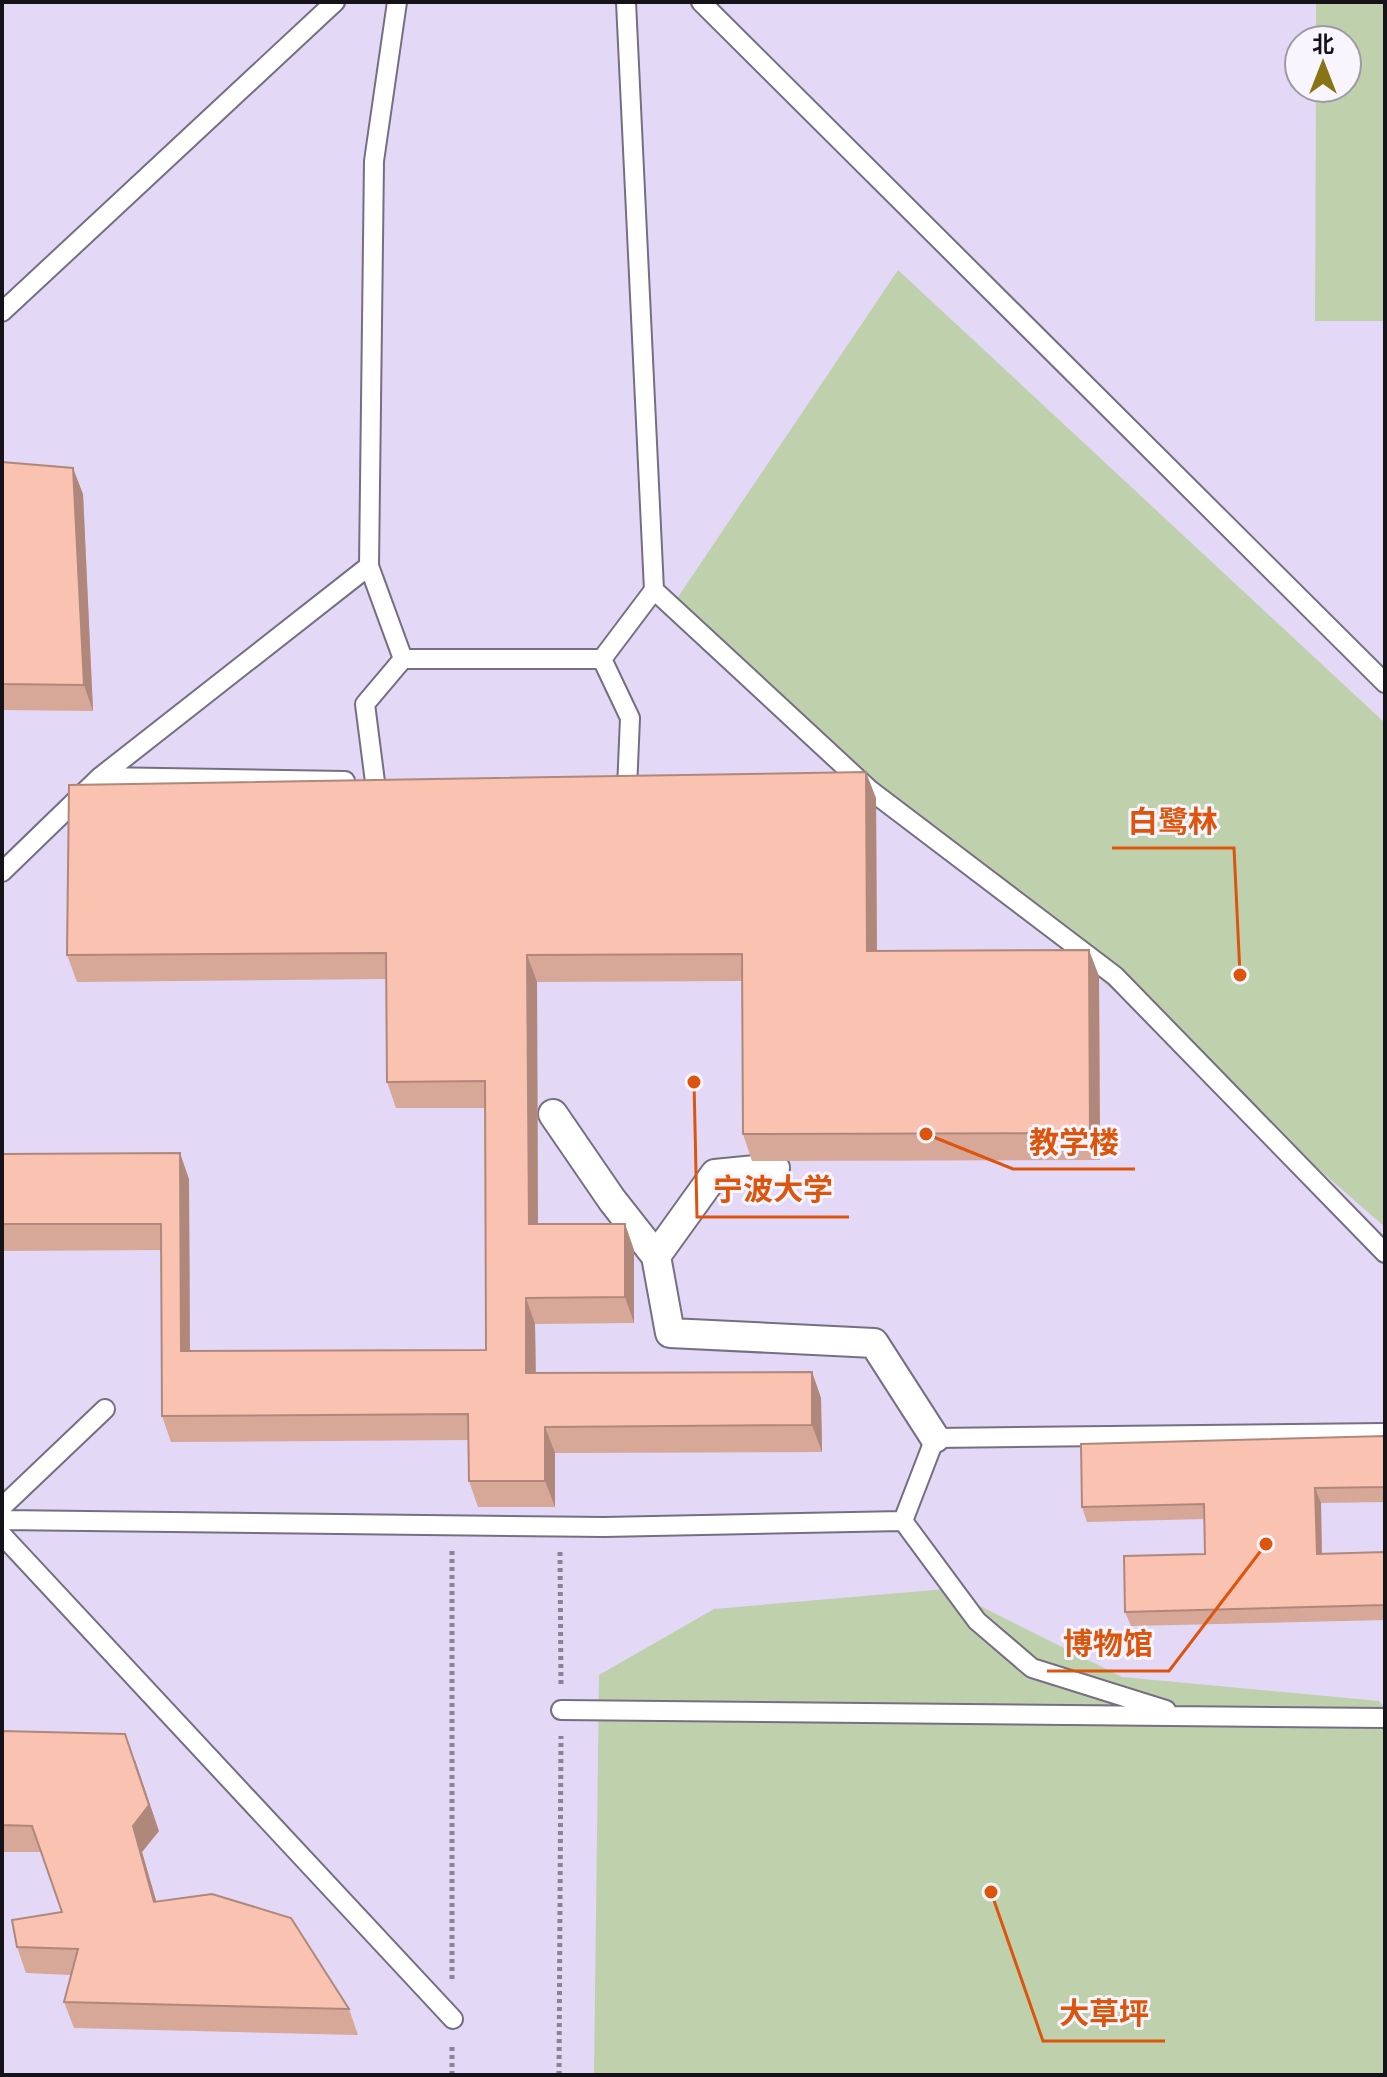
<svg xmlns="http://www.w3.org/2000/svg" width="1387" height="2077" viewBox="0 0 1387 2077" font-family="'Roboto Condensed','Noto Sans SC',sans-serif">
  <rect width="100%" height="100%" fill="#ede5fb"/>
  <path fill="#e3d8f5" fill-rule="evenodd" d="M2,2h1383v2073h-1383zM1299,40h48v48h-48z"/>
  <path fill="#bfd1ac" d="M1316,2h69v319h-70l1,-233h31v-48h-31z
    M898,270l487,453v504l-713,-621z
    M946,1589l176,88 257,24 6,7v367h-791l5,-400 115,-66z"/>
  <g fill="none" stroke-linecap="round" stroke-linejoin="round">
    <defs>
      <path id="service" d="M626,2l28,588 216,200 245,186 270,277
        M701,2l684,681
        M2,312l333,-310
        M369,566l34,93h199l52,-69
        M602,659l28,59 -3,71
        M100,777l245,4
        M375,782l-10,-78 38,-45
        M2,872l98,-95 269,-211 5,-405 23,-159
        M2,1507l103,-98
        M2,1520l602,7 299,-6
        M903,1521l32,-83 450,-5
        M903,1521l74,100 55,47 134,42
        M2,1535l451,484
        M561,1710l824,8"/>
      <path id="pedestrian" d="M553,1114l59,86 44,56 14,77 204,10 61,95
        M656,1256l59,-82 60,-6"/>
    </defs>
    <use href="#service" stroke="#766e82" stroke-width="22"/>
    <use href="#pedestrian" stroke="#766e82" stroke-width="32"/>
    <path stroke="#898493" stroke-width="5" stroke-dasharray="4 4" stroke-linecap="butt" d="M452,1551v430
      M560,1552l1,134
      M452,2075v-32
      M559,2075l2,-339"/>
    <use href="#service" stroke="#fff" stroke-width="18"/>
    <use href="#pedestrian" stroke="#fff" stroke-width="28"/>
  </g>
  <path fill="#d7a797" d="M2,462l81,32 10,217 -91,-1z
    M876,798l1,153 222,25 1,184 -348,1 -9,-27 -1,-153 -205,1 1,242h87l9,26v73l-99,1 1,49 276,-1 9,26 1,54 -267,1v54h-77l-9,-26 -1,-41 -297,2 -9,-26 -1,-166 -159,1v-97l187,25 1,172 296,-1 -1,-242h-89l-9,-26 -1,-103 -309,3 -10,-27z
    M1385,1436v66l-64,1 1,51 63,-2v68l-254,6 -6,-14 80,-58 -1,-35 -117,3 -5,-15z
    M2,1731l157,100 -17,21 14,49 193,108 9,26 -284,-7 -10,-26 7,-27 -45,-2 -9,-26 45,-35 -21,-60h-39z"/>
  <path fill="#af887b" d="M73,468l10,26 10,217 -9,-26z
    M866,772l10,26 1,179 -10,-26z
    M1089,950l10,26 1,184 -10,-27z
    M527,955l10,27 1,269 -9,-27z
    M180,1153l9,26 1,198 -9,-26z
    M625,1224l9,26v73l-9,-26z
    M526,1298l9,26 1,76 -10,-27z
    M812,1372l9,26 1,54 -10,-27z
    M545,1427l10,26v54l-10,-26z
    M1315,1488l6,15 1,66 -5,-15z
    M135,1760l24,71 -17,21 22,76 -10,-26 -21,-76z"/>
  <path fill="#fac2b0" stroke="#af887b" stroke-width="2" d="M2,462l71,6 11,217 -82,-1z
    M866,772l1,179 222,-1 1,183 -347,1 -1,-180 -215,1 2,269h96v73l-99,1v75l286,-1v53l-267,2v54h-76l-1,-67 -306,2 -1,-192h-159v-70l178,-1 1,198 305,-1 -1,-269 -98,1 -1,-129 -319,2 2,-170z
    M1385,1436v51l-70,1 2,66 68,-2v53l-260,7 -1,-56 81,-2 -1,-50 -122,3 -1,-63z
    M2,1731l123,3 24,71 -16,21 21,76 58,-8 79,24 58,91 -285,-7 14,-53 -61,-2 -5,-27 50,-8 -30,-86 -30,-1z"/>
  <path fill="none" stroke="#dd550d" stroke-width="3" d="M1240 975L1234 848H1112M926 1134L1013 1169H1135M694 1082L697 1217H849M1266 1544L1169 1671H1047M991 1892L1043 2041H1165"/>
  <g fill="#dd550d" stroke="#f8f5fe" stroke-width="3">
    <circle cx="1240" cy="975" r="8"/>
    <circle cx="926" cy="1134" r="8"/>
    <circle cx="694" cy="1082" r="8"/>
    <circle cx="1266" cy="1544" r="8"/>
    <circle cx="991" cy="1892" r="8"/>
  </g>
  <g font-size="30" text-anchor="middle" font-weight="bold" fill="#dd550d" stroke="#f8f5fe" stroke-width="6" stroke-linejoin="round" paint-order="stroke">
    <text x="1173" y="832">白鹭林</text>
    <text x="1074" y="1153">教学楼</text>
    <text x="773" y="1200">宁波大学</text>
    <text x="1108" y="1654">博物馆</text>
    <text x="1104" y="2024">大草坪</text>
  </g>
  <rect width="1387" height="2077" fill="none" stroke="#151219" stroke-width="8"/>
  <g transform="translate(1323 64)"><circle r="38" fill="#f8f5fe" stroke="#9d9aa2" stroke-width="2"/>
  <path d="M0-6L14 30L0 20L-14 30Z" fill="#887315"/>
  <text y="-12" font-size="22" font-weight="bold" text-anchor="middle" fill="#151219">北</text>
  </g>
</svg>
